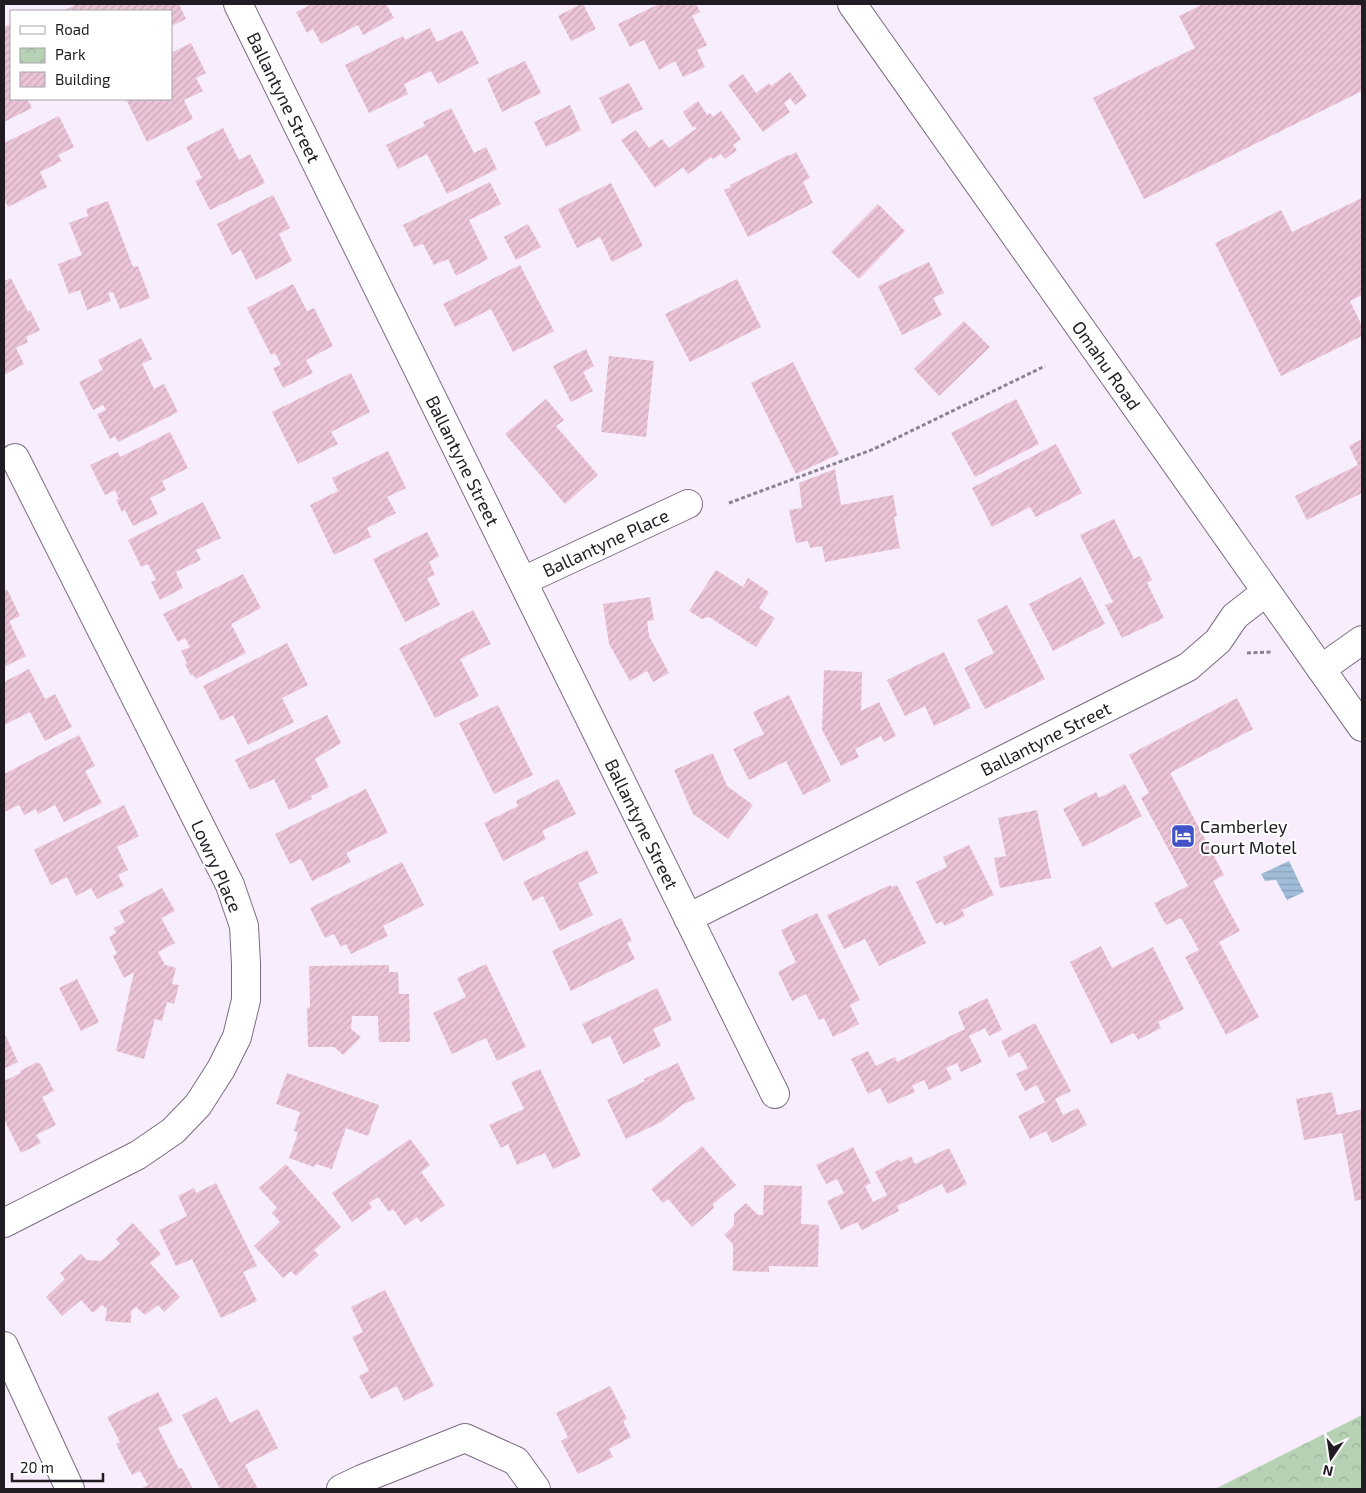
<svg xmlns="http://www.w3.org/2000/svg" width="1366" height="1493" viewBox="0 0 1366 1493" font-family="'Exo 2',sans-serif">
  <defs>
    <pattern id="park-crowns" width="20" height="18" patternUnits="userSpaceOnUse" patternTransform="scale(1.25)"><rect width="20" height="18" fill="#b7d1b4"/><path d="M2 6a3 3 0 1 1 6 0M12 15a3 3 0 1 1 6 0" fill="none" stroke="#9db39b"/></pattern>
    <pattern id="water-rules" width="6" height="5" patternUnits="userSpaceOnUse" patternTransform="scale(1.25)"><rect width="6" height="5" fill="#a1bcd9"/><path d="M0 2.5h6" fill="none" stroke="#8aa1ba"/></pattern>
    <pattern id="building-hatch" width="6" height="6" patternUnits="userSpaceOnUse" patternTransform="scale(1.25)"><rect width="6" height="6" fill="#ebc4d7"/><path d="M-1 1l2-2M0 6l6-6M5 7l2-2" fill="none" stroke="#c9a8b8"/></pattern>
  </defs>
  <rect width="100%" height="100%" fill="#f8edfd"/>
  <path fill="url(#park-crowns)" d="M1362,1415v74h-147z"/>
  <path fill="url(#water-rules)" d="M1289,861l15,31 -17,8 -11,-20 -11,1 -4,-7z"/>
  <path fill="url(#building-hatch)" d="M78,4h101l7,15 -15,7v-15h-109z
    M312,4h74l8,14 -31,17 -5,-10 -37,19 -8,-15 -6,4 -11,-21z
    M581,4h2l13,25 -25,12 -13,-25z
    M659,4h37l4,8 -8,4 15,29 -10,5 8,17 -22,10 -8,-16 -16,9 -15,-30 -14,7 -12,-23z
    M1203,4h159v87l-218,108 -51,-101 102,-50 -16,-32z
    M11,24v38l-2,1 2,4v32h16l5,9 -28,14v-95z
    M430,28l7,14 25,-12 17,33 -41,21 -7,-13 -27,13 4,10 -39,19 -24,-48 58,-29 2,4z
    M191,43l15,30 -10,5 7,13 -19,9 9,19 -46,23 -21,-43h45v-46z
    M525,61l16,32 -39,19 -15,-33z
    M790,72l17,24 -12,9 -5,-7 -6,5 6,9 -27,20 -35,-47 15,-11 13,19 13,-10 2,3z
    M629,83l14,26 -31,15 -13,-26z
    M698,101l9,14 3,-2 3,4 8,-6 20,28 -8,6 4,5 -12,9 -4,-5 -8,5 -2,-2 -23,17 -5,-7 -28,21 -34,-48 15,-10 13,18 13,-9 7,9 28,-20 -2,-2 -2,2 -10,-16z
    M570,105l11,25 -35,17 -12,-25z
    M451,108l23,45 12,-6 11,22 -50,25 -20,-40 -29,15 -12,-24 39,-19 -2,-4z
    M59,116l15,31 -16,8 4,6 -22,11 7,15 -39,20 -4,-9v-55z
    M223,128l16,32 11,-6 15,29 -55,27 -15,-29 7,-3 -16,-31z
    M796,152l14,26 -7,4 10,21 -65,34 -24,-47 7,-3 -1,-2 58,-30 1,1z
    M490,182l11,22 -32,16 19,39 -32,17 -8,-17 -14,6 -11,-21 -9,3 -11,-22z
    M611,183l32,63 -31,16 -12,-25 -23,11 -19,-39z
    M273,195l17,33 -11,6 13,27 -36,19 -15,-30 -9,5 -15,-31z
    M1362,198v97l-12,6 12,25v10l-81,40 -66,-133 66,-33 11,22z
    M108,201l25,66 5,-1 12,32 -30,11 -7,-17 -5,1 3,8 -24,9 -7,-20 -11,4 -11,-30 24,-9 -13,-32 19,-7 -2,-7z
    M878,204l27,27 -46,48 -28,-27z
    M528,224l13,23 -25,13 -12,-23z
    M929,262l15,31 -11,5 9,17 -40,20 -24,-49z
    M520,265l34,66 -41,21 -22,-43 -36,18 -12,-23z
    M11,278l17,34 2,-2 10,20 -14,7 2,5 -12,6 8,16 -20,11v-94z
    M737,279l24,48 -71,35 -25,-48z
    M293,284l14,27 7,-3 19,38 -27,14 7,13 -30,15 -10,-20 8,-3 -6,-12 -4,2 -24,-47z
    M964,321l26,26 -51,49 -25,-27z
    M141,338l11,21 -10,5 12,25 10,-5 14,28 -60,30 -3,-6 -5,3 -13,-25 9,-4 -3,-5 -10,5 -14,-28 24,-12 -5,-10z
    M586,349l8,17 -11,6 10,19 -22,11 -18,-36z
    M609,356l45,5 -8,76 -45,-5z
    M793,362l46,92 -43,20 -45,-91z
    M351,373l19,39 -39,20 7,12 -40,20 -26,-52z
    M546,399l18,21 -8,6 42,49 -33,29 -60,-70z
    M1016,399l23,45 -64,33 -24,-44z
    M170,432l18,36 -26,13 4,9 -16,8 8,16 -25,12 -8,-16 -3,2 -6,-12 3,-1 -4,-9 -10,5 -15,-30 28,-13 2,5z
    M1362,439v54l-55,27 -12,-24 63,-31 -9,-19z
    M1056,444l26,49 -46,24 -6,-10 -38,20 -20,-39z
    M388,451l18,37 -19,9 9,16 -29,15 4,9 -37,18 -24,-50 28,-14 -6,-13z
    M835,469l6,36 52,-10 4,21 -3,1 6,31 -75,14 -3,-16 -12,2 -2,-7 -12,2 -7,-33 13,-2 -3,-25z
    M203,502l18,36 -25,12 5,10 -25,12 7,16 -23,12 -9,-18 5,-2 -8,-16 -7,3 -13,-27z
    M1114,519l20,40 6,-3 12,24 -5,3 17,35 -42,20 -17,-33 8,-3 -33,-67z
    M427,532l12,24 -10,6 6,13 -8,3 13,27 -35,17 -32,-63z
    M716,570l27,17 5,-9 21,14 -10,16 16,10 -19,29 -47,-30 -7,2 -13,-8z
    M243,574l18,34 -30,16 15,29 -50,26 -3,-4 -2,1 -6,-12 2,-1 -6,-12 9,-4 -5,-9 -7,4 -15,-28z
    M1081,577l24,47 -52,27 -24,-47z
    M7,589l13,27 -11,5 17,35 -22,11v-76z
    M650,597l4,23 -7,1 2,15 20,37 -16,9 -6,-11 -17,10 -21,-37 -6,-40z
    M1007,605l38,74 -60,30 -21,-41 30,-15 -17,-33z
    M473,610l18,34 -31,15 19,37 -44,22 -36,-70z
    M287,643l21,42 -26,13 12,24 -46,23 -15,-30 -12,6 -18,-35z
    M944,652l27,56 -37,18 -9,-20 -20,10 -18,-36z
    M29,669l16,30 10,-5 17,33 -27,14 -15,-29 -26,13v-43z
    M824,670l38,2 -1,39 18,-9 17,34 -12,6 -3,-6 -26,13 4,8 -18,9 -19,-36z
    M789,695l42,86 -28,14 -17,-34 -37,19 -16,-31 31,-15 -11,-22z
    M1237,698l16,31 -83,44 54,102 -11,6 27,50 -21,11 40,75 -33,18 -41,-78 14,-7 -18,-32 -15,7 -12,-22 34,-17 -47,-88 8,-5 -20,-38z
    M498,705l35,70 -39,19 -35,-71z
    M327,715l14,28 -26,16 14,28 -18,9 1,3 -23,11 -15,-31 -24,11 -15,-30z
    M79,735l16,31 -10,5 17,32 -38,19 -9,-17 -17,9 -2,-5 -12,6 -5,-10 -15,7v-38z
    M713,753l14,33 26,19 -25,34 -35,-25 -19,-44z
    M558,779l18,35 -34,17 4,8 -43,22 -19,-38 34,-17 -2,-5z
    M1125,784l17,32 -59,31 -20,-38 33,-17 3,6z
    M366,789l22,44 -42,20 5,9 -39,19 -11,-22 -11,5 -15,-30z
    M124,805l15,31 -22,11 11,23 -10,5 6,11 -27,13 -6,-11 -15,8 -9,-19 -16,8 -17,-35z
    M1037,810l14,68 -51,10 -6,-30 12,-2 -8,-38z
    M969,845l25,50 -32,15 3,6 -20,10 -3,-5 -6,3 -20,-42 31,-15 -4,-10z
    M587,850l11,23 -20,10 15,32 -33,16 -17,-35 -10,5 -10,-19z
    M402,862l22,43 -41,21 5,10 -37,18 -5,-10 -5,3 -7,-13 -9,4 -15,-30z
    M890,885l2,2 5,-2 29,58 -47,23 -14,-27 -21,10 -17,-34z
    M162,888l13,23 -14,7 14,25 -17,9 7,13 11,3 -4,16 7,1 -5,19 -7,-2 -5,19 -7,-2 -11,40 -28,-8 18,-79 -10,6 -11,-22 4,-2 -8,-17 7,-4 -2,-5 11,-6 -6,-11z
    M817,913l43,87 -10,5 9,19 -26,13 -9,-19 -5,2 -13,-26 -14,7 -14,-29 18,-10 -15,-32z
    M621,918l11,23 -5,2 8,16 -64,32 -19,-40z
    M1101,946l11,22 41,-21 31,62 -26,13 3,6 -23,12 -4,-7 -23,11 -41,-82z
    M486,964l40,83 -29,14 -11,-23 -34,16 -19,-41 33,-16 -9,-19z
    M389,965v7h9l1,22h10l1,48h-31l-1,-26h-26l-1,13 10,8 -18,18 -9,-8h-26l-1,-39 3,-1 -1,-41z
    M77,979l22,43 -18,9 -22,-43z
    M657,988l15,32 -19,9 8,17 -38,18 -13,-28 -18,8 -10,-20z
    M987,998l15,32 -13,6 -4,-8 -16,8 13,26 -21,10 -4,-9 -11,5 6,11 -23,11 -5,-10 -12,6 3,6 -27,12 -8,-16 -12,6 -17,-35 17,-8 8,15 19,-9 2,5 68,-33 -7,-17z
    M1035,1023l36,68 -16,8 8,16 15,-7 9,17 -35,18 -6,-12 -16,8 -12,-23 27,-14 -8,-17 -12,6 -9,-17 12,-6 -9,-16 -10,6 -8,-17z
    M6,1036l12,26 -14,7v-32z
    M37,1062l1,2 2,-1 14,28 -12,6 14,28 -20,10 5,8 -20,10 -17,-34v-38l17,-8 -1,-2z
    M678,1063l17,36 -13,6 -21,17 -35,17 -19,-39 38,-19 -1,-2z
    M540,1069l41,87 -28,13 -8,-16 -28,12 -9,-21 -7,4 -12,-23 35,-16 -13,-27z
    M287,1073l92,32 -11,31 -22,-8 -14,41 -16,-5 -2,3 -25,-9 9,-25 -4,-2 6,-19 -24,-8z
    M1332,1092l5,23 25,-6v90l-7,2 -13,-68 -38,7 -8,-41z
    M410,1139l20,26 -9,7 24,33 -24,17 -4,-5 -12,9 -12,-17 -4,3 -11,-15 -9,6 3,5 -20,14 -20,-29z
    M702,1146l34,39 -23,19 1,4 -22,19 -24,-28 -5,4 -12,-14z
    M853,1147l18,36 -6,3 8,16 14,-7 -12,-23 24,-13 1,3 11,-6 4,8 34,-16 18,36 -20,10 -5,-10 -45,22 2,5 -37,19 -5,-8 -16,8 -14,-29 17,-8 -7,-14 -11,5 -10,-19z
    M286,1164l55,63 -27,23 5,5 -23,21 -5,-5 -8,7 -29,-32 26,-24 -8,-9 5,-5 -18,-20z
    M216,1183l41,83 -14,6 14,29 -36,17 -29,-59 -16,7 -17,-36 28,-14 -9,-20 16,-8 2,5z
    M764,1185l38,1 -1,38 18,1 -1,42 -49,-1v6l-36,-1v-27l-9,-9 10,-10v-11l12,-11 12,12h5z
    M133,1223l28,31 -11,9 30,34 -16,15 -6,-7 -13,10 -9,-8 -5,4v12l-26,-2 2,-12 -5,-4 -9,8 -12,-13 -19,16 -16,-19 19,-18 -5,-6 21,-19 6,6 14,1 19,-17 -4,-5z
    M385,1290l49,96 -30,15 -7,-15 -26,13 -12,-23 10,-5 -17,-34 11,-5 -12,-25z
    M610,1386l17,33 -4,2 8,16 -22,12 4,8 -35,17 -17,-33 7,-4 -12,-24z
    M158,1392l15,29 -15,7 21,41 3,-1 11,21h-53l8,-4 -8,-14 -8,4 -16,-31 4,-2 -13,-25z
    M217,1397l13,26 28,-14 20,39 -33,17 13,24h-38l-38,-74z"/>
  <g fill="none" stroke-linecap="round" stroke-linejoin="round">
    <defs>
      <g id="minor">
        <path id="s1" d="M238,4l537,1090"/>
        <path id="s2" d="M523,581l165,-77"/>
        <path id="s3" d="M688,918l500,-251 30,-26 17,-25 31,-24"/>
        <path d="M4,1223l134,-68 35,-24 25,-26 23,-36 16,-32 9,-37v-36l-2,-38 -14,-41 -215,-427"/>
        <path d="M4,1346l66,143"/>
        <path d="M341,1489l21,-10 103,-41 51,23 20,28"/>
      </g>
      <g id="secondary">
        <path id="s4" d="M852,4l510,723"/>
        <path d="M1321,669l41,-29"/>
      </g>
    </defs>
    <use href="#minor" stroke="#7c6c83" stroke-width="30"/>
    <use href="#secondary" stroke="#7c6c83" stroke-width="30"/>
    <path stroke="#8b838f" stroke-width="3" stroke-dasharray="4 2.5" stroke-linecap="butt" d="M729,503l145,-54 171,-83
      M1247,653l26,-1"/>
    <use href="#minor" stroke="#fff" stroke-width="28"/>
    <use href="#secondary" stroke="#fff" stroke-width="28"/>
  </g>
  <defs>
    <symbol id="hotel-square" viewBox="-11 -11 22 22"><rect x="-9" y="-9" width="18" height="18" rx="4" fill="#4153c7" stroke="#fff"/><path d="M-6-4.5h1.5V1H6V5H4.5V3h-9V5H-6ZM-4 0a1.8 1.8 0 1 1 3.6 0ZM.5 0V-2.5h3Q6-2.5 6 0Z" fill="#fff"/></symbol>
  </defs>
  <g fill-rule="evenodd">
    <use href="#hotel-square" x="1169" y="822" width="28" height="28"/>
  </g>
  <g text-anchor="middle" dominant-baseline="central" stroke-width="4" stroke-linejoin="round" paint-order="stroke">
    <g font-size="18" fill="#211b24" stroke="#fff">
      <text stroke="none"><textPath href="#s1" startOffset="104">Ballantyne Street</textPath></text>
      <text stroke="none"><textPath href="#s4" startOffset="442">Omahu Road</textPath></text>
      <text stroke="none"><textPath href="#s1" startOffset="509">Ballantyne Street</textPath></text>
      <text stroke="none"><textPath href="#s2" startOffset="91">Ballantyne Place</textPath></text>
      <text stroke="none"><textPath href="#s3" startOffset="400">Ballantyne Street</textPath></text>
      <text stroke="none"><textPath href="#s1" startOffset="914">Ballantyne Street</textPath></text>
      <text transform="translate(217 866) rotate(66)">Lowry Place</text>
    </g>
    <g font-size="18" fill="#211b24" stroke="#fff" text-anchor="start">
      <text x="1200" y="826">Camberley<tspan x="1200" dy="21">Court Motel</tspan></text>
    </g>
  </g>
  <rect width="1366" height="1493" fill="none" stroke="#211b24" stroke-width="10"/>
  <rect x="10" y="10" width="162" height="90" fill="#ffffff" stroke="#a6a4a7"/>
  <rect x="20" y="26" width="25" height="8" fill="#ffffff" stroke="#a6a4a7"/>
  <text x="55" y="35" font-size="15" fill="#211b24">Road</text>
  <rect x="20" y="48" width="25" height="15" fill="url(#park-crowns)" stroke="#a6a4a7"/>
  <text x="55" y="60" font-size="15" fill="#211b24">Park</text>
  <rect x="20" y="72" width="25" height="15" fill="url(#building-hatch)" stroke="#a6a4a7"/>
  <text x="55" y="85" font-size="15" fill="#211b24">Building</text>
  <g transform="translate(1331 1458) rotate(193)" stroke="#ffffff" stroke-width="4" paint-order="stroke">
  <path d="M0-4L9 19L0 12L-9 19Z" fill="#211b24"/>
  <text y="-8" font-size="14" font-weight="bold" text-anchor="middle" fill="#211b24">N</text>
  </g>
  <path d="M12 1473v8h91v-8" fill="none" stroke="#211b24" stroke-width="2.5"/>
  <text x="20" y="1473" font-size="15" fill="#211b24" stroke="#ffffff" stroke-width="4" paint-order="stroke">20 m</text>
</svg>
